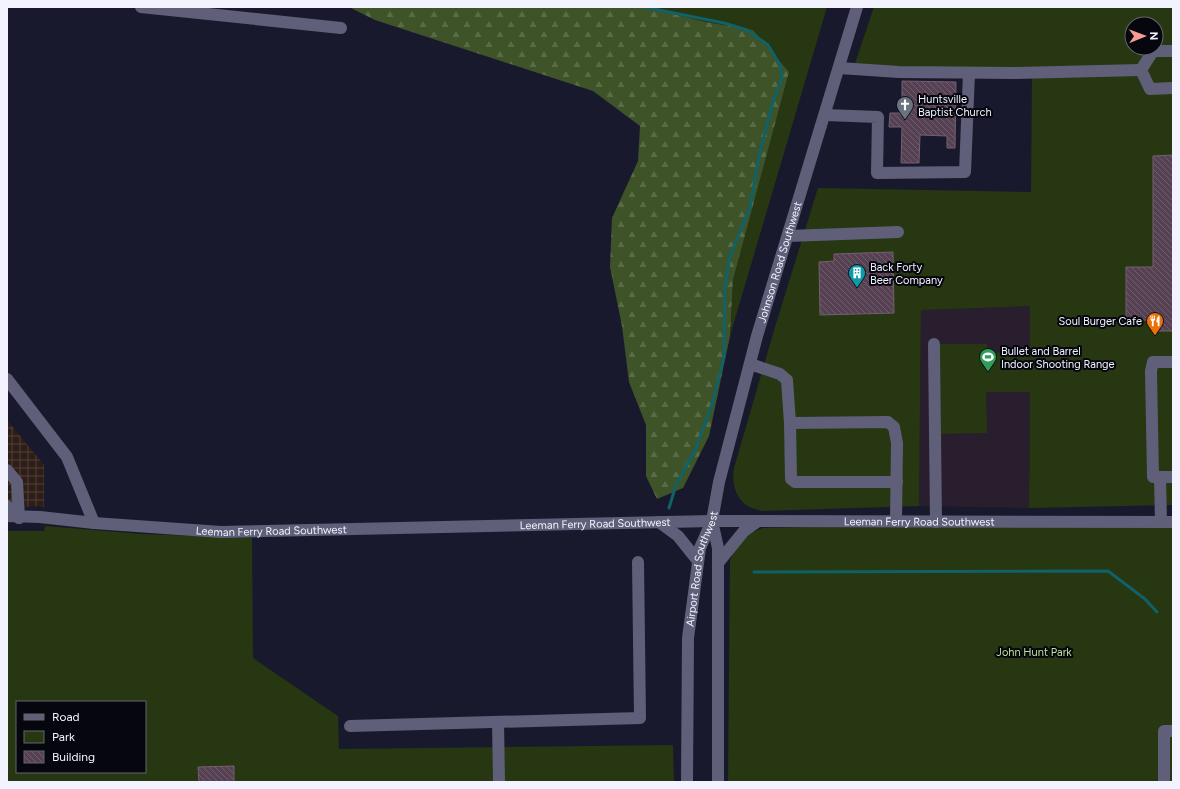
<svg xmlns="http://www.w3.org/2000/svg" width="1180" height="789" viewBox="0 0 1180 789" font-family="Figtree,sans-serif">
  <defs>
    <pattern id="industrial-grid" width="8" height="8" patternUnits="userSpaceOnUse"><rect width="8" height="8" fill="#2f1e17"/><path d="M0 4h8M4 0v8" fill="none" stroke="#4e3f3a"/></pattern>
    <pattern id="forest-firs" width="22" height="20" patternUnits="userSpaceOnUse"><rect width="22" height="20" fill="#3e5327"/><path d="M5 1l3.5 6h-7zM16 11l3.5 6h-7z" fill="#5a6c47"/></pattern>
    <pattern id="building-back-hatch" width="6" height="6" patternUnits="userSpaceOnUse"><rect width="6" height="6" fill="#564153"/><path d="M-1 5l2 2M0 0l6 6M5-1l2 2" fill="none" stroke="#6f5d6d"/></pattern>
  </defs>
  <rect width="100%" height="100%" fill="#19192e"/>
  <path fill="#291e2d" d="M1031,306l-2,202 -110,-2 2,-197z"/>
  <path fill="url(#industrial-grid)" d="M7,420l37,45v42l-11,-1 -26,4z"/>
  <path fill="#263711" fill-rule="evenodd" d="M646,7h181l-97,329 3,-56 56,-208 -36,-42 -47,-8z
    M874,7h299v498l-144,3 1,-116h-44l1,41 -46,1 -1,-90h47v9l43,-1v-46l-109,4 -2,196 -158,5c-4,-2 -11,-3 -15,-6 -12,-9 -14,-24 -12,-37l41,-141 43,-139 213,4 1,-118 -180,-2zM1132,24h24v24h-24z
    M1173,521v261h-445l2,-221c7,-18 15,-27 33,-33l266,-6z
    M45,526l96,8 111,4 1,120 85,58 1,33 334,-4 1,37h-667v-251h37zM17,702h128v70h-128z"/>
  <path fill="url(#forest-firs)" d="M349,7h297l60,15 47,8 36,42 -56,208 -3,56 -21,100 -26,52 -26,11 -11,-23v-51l-17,-43 -7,-56 -12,-59 2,-49 26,-57 2,-35 -47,-35 -218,-71z"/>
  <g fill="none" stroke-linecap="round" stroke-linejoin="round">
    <path stroke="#106168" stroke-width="3" d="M644,7l80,16 23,7 21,15 12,20 2,13 -9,24 -13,49 -10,56 -20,49 -5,32 -1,69 -12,47 -16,44 -20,37 -7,23
      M754,572l354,-1 37,28 12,13"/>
  </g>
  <path fill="url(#building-back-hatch)" stroke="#755f72" d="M902,81l54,1 -1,66h-8v-12l-27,-1 -1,28h-18l1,-36h-13l1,-14h12z
    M1173,155v176h-19v-11h-28v-53h27v-111z
    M893,252l1,61 -74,2 -1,-53 15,-1v-7z
    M234,766v16h-35l-1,-15z"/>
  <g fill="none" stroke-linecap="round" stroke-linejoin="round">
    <g stroke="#5f5f79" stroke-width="12">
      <path d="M141,7l200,21"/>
      <path d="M1173,51h-20l-12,19 9,19 23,-1"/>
      <path d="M839,68l60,4 116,1 126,-3"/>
      <path d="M825,115l53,2 -1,56 88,-1 4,-99"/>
      <path d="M788,236l110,-4"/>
      <path d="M934,344l2,178"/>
      <path d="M750,364l30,10 7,6 3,43 98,-1 6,5 3,16 -1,78"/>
      <path d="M7,379l60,78 27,66"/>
      <path d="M790,423l1,56 4,3h102"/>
      <path d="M7,470l10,12 2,36"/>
      <path d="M1160,477h13"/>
      <path d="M7,506l12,12"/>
      <path id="s1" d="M7,516l33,1 54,6 127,9 491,-11 461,1"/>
      <path d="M712,521l6,27v234"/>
      <path d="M659,522l19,14 20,25"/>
      <path d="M1161,522l-1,-45h-7l-2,-106 2,-9h20"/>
      <path d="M718,563l26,-32 14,-10"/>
      <path d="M498,722l1,60"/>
      <path d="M350,726l290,-8 -2,-156"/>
      <path id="s2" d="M687,782l1,-144 12,-90 12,-27 7,-39 38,-146 100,-329"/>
      <path d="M1164,782v-51h9"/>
    </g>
  </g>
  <defs>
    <symbol id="church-pin" viewBox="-11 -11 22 30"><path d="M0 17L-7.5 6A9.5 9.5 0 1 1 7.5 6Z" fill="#6b7280" stroke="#06060e"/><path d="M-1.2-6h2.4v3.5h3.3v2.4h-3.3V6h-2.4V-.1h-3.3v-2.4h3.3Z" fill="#fff"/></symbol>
    <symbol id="building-pin" viewBox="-11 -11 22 30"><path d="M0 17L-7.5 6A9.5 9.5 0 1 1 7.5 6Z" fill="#0f9aa8" stroke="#06060e"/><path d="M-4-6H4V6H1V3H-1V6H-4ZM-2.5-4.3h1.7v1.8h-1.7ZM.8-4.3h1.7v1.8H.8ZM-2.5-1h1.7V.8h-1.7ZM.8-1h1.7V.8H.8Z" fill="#fff"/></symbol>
    <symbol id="restaurant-pin" viewBox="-11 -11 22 30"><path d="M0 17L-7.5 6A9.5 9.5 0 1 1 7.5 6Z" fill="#e8710a" stroke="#06060e"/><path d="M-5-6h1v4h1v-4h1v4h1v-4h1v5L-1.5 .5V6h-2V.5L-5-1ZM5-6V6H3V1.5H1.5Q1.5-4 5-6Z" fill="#fff"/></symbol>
    <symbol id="stadium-pin" viewBox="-11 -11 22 30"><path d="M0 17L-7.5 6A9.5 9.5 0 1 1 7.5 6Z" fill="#2e9e5b" stroke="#06060e"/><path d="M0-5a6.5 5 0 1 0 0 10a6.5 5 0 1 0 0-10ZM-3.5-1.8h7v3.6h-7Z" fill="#fff"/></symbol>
  </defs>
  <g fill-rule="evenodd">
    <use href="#church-pin" x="895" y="95" width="20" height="27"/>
    <use href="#building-pin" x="847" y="263" width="20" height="27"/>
    <use href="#restaurant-pin" x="1145" y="311" width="20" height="27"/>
    <use href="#stadium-pin" x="978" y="347" width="20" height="27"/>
  </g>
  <g text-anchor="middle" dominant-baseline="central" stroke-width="4" stroke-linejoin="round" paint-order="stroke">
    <g font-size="11" fill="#f2f3ff" stroke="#06060e" text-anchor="start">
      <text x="918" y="99">Huntsville<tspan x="918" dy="13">Baptist Church</tspan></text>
      <text x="870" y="267">Back Forty<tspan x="870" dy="13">Beer Company</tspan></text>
      <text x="1142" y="321" text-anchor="end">Soul Burger Cafe</text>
      <text x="1001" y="351">Bullet and Barrel<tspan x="1001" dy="13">Indoor Shooting Range</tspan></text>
    </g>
    <g font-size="11" fill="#f2f3ff" stroke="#06060e">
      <text stroke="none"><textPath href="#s2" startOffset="532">Johnson Road Southwest</textPath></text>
      <text stroke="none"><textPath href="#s1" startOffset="913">Leeman Ferry Road Southwest</textPath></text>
      <text stroke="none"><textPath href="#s1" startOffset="589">Leeman Ferry Road Southwest</textPath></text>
      <text stroke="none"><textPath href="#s1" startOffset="265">Leeman Ferry Road Southwest</textPath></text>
      <text stroke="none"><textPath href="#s2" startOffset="215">Airport Road Southwest</textPath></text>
    </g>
    <g font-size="11" fill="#bde199" stroke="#06060e">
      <text x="1034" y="652">John Hunt Park</text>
    </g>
  </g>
  <rect width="1180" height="789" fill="none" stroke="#f2f3ff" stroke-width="16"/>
  <rect x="16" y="701" width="130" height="72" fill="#06060e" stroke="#64656e"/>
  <rect x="24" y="714" width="20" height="6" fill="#5f5f79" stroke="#64656e"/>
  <text x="52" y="721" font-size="12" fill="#f2f3ff">Road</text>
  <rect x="24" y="731" width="20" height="12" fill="#263711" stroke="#64656e"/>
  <text x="52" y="741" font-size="12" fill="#f2f3ff">Park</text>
  <rect x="24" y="751" width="20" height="12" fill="url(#building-back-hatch)" stroke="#64656e"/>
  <text x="52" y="761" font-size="12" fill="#f2f3ff">Building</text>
  <g transform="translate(1144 36) rotate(89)"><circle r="19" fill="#06060e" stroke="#64656e"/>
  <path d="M0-3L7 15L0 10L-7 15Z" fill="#f59c94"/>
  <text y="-6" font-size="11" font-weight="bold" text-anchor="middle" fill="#f2f3ff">N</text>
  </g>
</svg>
